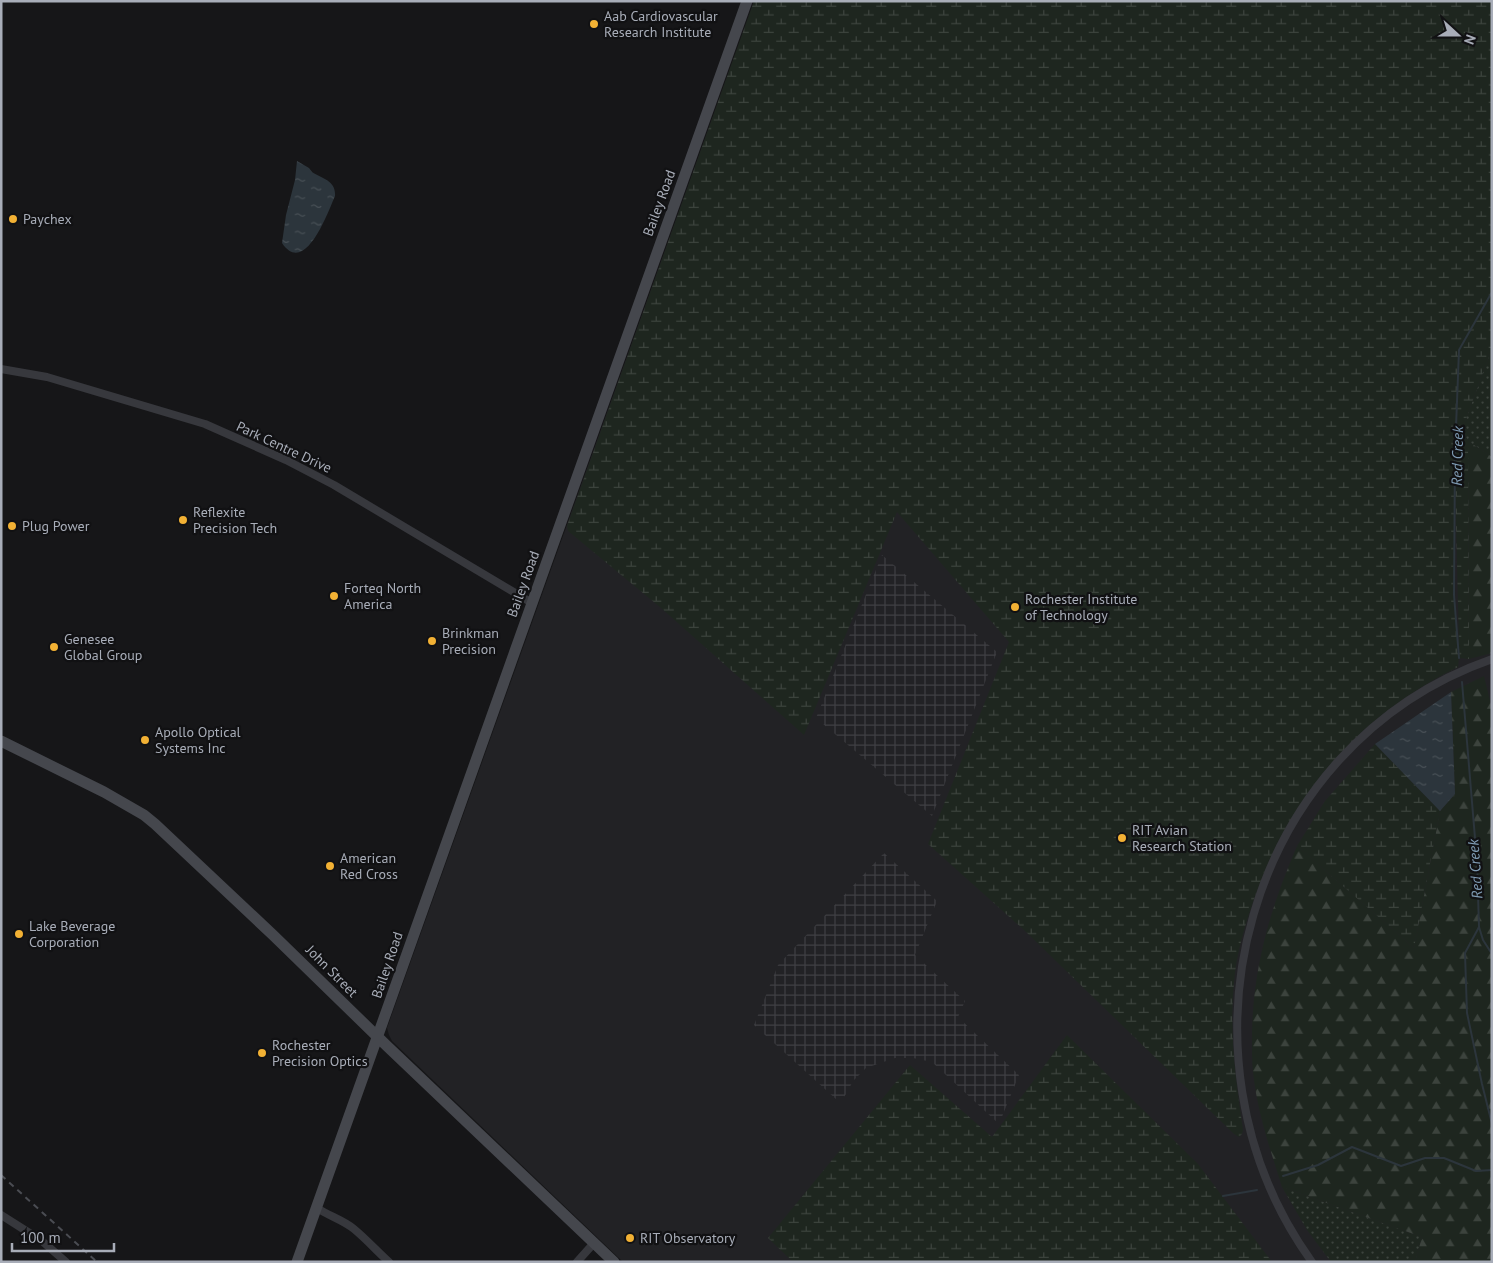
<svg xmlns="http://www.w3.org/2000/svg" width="1493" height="1263" viewBox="0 0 1493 1263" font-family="'PT Sans',sans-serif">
  <defs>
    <pattern id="industrial-grid" width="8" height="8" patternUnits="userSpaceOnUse" patternTransform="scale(1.25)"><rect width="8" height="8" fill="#222225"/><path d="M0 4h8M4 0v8" fill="none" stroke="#3f3f43"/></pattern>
    <pattern id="grass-dots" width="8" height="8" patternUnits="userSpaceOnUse" patternTransform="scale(1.25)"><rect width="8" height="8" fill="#1e261f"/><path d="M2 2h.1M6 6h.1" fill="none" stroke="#3c433d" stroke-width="1.8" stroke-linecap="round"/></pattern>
    <pattern id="forest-firs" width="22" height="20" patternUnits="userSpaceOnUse" patternTransform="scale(1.25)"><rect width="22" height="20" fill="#1e261f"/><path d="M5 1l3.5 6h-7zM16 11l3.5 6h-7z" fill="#3c433d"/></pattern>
    <pattern id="wetland-marsh" width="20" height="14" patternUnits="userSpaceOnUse" patternTransform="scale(1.25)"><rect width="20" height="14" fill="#1e261f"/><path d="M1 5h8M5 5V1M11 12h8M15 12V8" fill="none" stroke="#3c433d"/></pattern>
    <pattern id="water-ripples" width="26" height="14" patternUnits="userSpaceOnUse" patternTransform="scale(1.25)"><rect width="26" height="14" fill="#2c353c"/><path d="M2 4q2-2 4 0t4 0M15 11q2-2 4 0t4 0" fill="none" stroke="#485056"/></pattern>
  </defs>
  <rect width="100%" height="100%" fill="#161618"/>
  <path fill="#222225" d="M1492,1v1261h-869l-231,-221 -3,-6 -2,-7 348,-973z"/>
  <path fill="url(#industrial-grid)" d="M882,555l115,97 -65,164 -116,-98z
    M884,853l53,48 -22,54 50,46 -7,16 61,58 -20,49 -67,-62 -19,-4h-18l-29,10 -13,13 -7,13 -3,4 -6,2 -83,-75 24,-60z"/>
  <path fill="url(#grass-dots)" d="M1492,348v109l-24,-16 -6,-11z
    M1282,1187l140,50 -7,25h-84l-24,-32z"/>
  <path fill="url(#forest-firs)" d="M1468,441l24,16v196l-23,6z
    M1484,676l8,33v553h-77l7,-25 -140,-50c-12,-38 -25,-76 -29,-115 -1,-9 -1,-18 -1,-27 -1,-71 17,-134 45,-199l117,102 26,-137 15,-17 -4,-102z"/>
  <path fill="url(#wetland-marsh)" fill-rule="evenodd" d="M754,1h738v347l-30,82 6,11 1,218 -10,-1 -1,9c-100,49 -169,130 -205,235 -9,26 -17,54 -19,81 -5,50 2,98 9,147l-1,4 -3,3 -5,-3 -210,-204 -96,-86 81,-202 -112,-130 -93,223 -143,-127 -93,-77 -1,-5zM1455,481l4,165 -5,-51z
    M1375,744l65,67 -26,137 -117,-102 28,-45z
    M1067,1035l131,129 74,98h-479l-25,-24 142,-173 82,72z"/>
  <path fill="url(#water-ripples)" d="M297,161l12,7 3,4c10,7 24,8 23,24 -7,16 -30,81 -53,47l4,-28 9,-35z
    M1451,692l4,102 -15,17 -65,-67z"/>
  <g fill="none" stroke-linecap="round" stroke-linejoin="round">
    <path stroke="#2c353c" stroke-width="2" d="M1459,658l-5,-63 1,-142 4,-103 33,-58
      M1462,682l15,180 2,65 -14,26 2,60 15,71 10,40
      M1479,927l4,13 9,14
      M1283,1176l35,-11 34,-18 49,19 24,-8h19l32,13 16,-1
      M1223,1196l34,-6"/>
    <path stroke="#37383d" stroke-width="8" d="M1,369l46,8 158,47 81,36 48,25 198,118
      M317,1208c12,8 26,12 37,21 12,10 23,22 35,33
      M1,1215l41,26 24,21
      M577,1262l17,-19
      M1312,1262c-150,-208 -66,-517 180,-603"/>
    <path stroke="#45474d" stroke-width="11" d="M1,741l103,51 40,23 11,9 118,111 114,111 227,216
      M297,1262l450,-1261"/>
    <path stroke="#4a4c52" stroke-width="2" stroke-dasharray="6 5" stroke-linecap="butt" d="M1,1175l96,87"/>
  </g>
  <g fill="#f2b134" stroke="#111113" stroke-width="2">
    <circle cx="594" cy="24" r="5"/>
    <circle cx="13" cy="219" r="5"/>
    <circle cx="183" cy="520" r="5"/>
    <circle cx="12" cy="526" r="5"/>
    <circle cx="334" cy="596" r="5"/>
    <circle cx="1015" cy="607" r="5"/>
    <circle cx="432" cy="641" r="5"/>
    <circle cx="54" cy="647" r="5"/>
    <circle cx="145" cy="740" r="5"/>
    <circle cx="1122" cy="838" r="5"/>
    <circle cx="330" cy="866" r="5"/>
    <circle cx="19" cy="934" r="5"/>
    <circle cx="262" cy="1053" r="5"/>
    <circle cx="630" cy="1238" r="5"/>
  </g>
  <g text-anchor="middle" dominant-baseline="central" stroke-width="4.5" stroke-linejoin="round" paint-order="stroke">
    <g font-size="14" fill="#a8adb8" stroke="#111113" text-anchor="start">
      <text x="604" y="16">Aab Cardiovascular<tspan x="604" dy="16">Research Institute</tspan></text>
      <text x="23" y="219">Paychex</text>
      <text x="193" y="512">Reflexite<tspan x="193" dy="16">Precision Tech</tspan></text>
      <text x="22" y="526">Plug Power</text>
      <text x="344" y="588">Forteq North<tspan x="344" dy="16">America</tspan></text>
      <text x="1025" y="599">Rochester Institute<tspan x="1025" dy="16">of Technology</tspan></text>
      <text x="442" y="633">Brinkman<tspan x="442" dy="16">Precision</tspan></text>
      <text x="64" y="639">Genesee<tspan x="64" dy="16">Global Group</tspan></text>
      <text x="155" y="732">Apollo Optical<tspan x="155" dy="16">Systems Inc</tspan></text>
      <text x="1132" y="830">RIT Avian<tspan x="1132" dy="16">Research Station</tspan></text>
      <text x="340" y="858">American<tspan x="340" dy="16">Red Cross</tspan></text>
      <text x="29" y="926">Lake Beverage<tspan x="29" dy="16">Corporation</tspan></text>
      <text x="272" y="1045">Rochester<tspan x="272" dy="16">Precision Optics</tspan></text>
      <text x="640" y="1238">RIT Observatory</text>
    </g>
    <g font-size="14" fill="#a8adb8" stroke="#111113">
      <text transform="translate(659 203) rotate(-70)">Bailey Road</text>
      <text transform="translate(284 447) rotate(25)">Park Centre Drive</text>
      <text transform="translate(523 584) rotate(-70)">Bailey Road</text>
      <text transform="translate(387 965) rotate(-71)">Bailey Road</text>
      <text transform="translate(332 971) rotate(45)">John Street</text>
    </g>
    <g font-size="15" font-style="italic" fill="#7f9bb3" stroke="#111113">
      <text transform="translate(1457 456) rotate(-89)">Red Creek</text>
      <text transform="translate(1475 869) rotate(-94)">Red Creek</text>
    </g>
  </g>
  <rect width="1493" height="1263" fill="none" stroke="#a8adb8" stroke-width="5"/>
  <g transform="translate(1458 35) rotate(111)" stroke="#111113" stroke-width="4" paint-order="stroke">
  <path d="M0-4L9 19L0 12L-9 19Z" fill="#a8adb8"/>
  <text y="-8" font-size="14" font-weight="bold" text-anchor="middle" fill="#a8adb8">N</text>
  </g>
  <path d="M12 1243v8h102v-8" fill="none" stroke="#a8adb8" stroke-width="2.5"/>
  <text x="20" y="1243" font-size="15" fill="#a8adb8" stroke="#111113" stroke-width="4" paint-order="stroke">100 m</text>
</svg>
